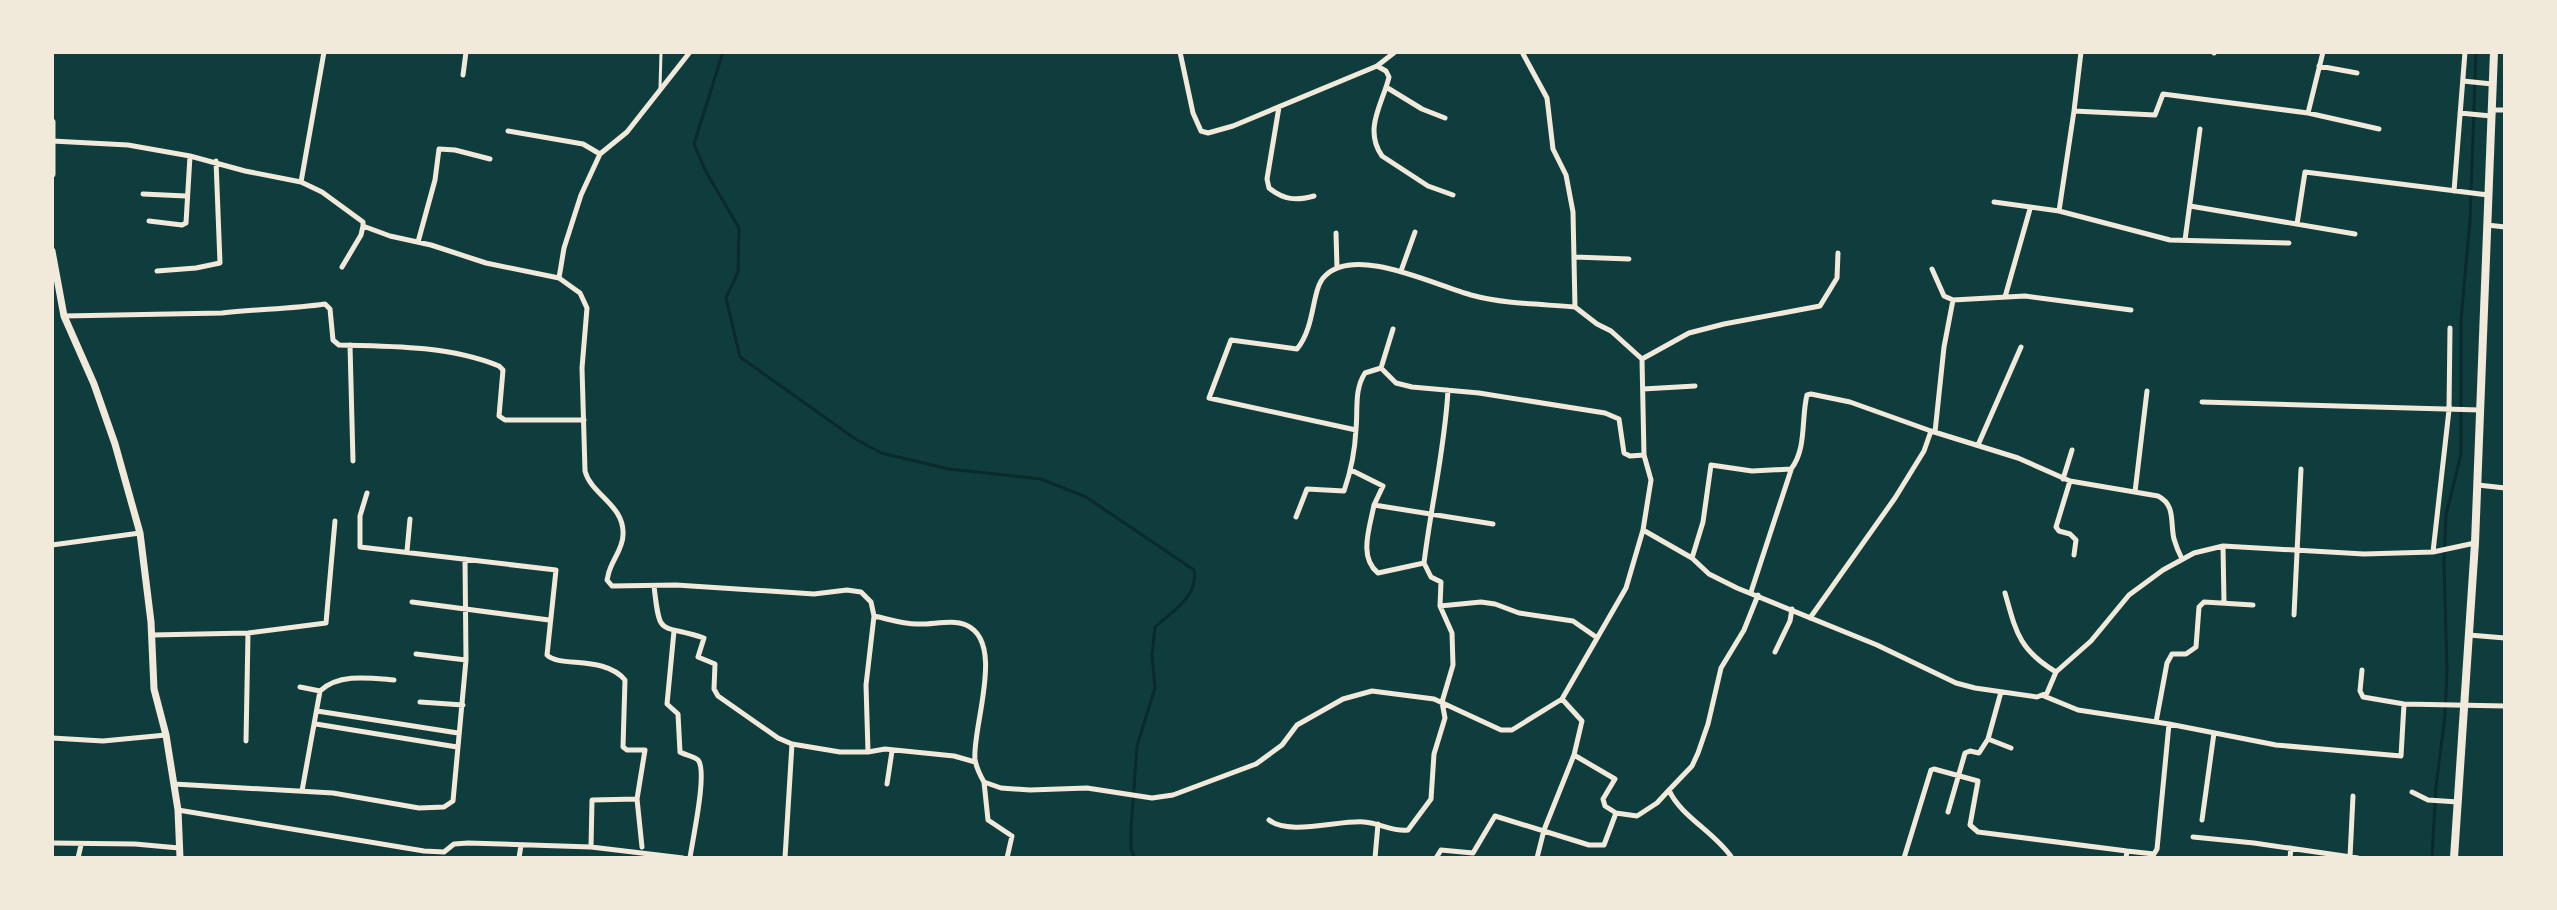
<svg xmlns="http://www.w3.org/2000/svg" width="2557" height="910" viewBox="0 0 2557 910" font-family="Roboto,sans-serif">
  <rect width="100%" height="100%" fill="#0f3d3e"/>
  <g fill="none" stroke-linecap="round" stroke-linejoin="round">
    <path stroke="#0a2a2b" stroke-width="3" d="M723,52l-29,92 11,26 34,58 -1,44 -12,26 14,59 114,81 27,15 68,16 92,10 45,18 108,73c5,26 -22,42 -39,57l-3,28 3,33 -18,58 -6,83v20l4,9
      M2432,858l4,-72 9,-70 2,-46 -3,-108 2,-47 15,-61v-134l9,-100 6,-168"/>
    <path stroke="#f1e9da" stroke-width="3" d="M660,88l1,-36"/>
    <path stroke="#f1e9da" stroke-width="5" d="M1180,52l13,61 8,18 7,2 25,-7 144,-60 18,-14
      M2214,53v-1
      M1377,66l9,5 3,6c-6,26 -26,52 -7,79l46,30 25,9
      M2319,66l38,7
      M463,75l3,-23
      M2463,81l29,3
      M1386,87l36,22 23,9
      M1279,107l-12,72 2,9c15,12 27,13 45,8
      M2493,110h12
      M2074,111l7,-59
      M2308,113l71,16
      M2460,113l31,3
      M508,131l75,13 17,10
      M52,141l76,4 62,11 55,15 56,11 21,10 41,30v4l27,10 41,9 55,18 73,15 21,15 7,15 -5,60 3,103c6,24 40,34 38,64 0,15 -13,27 -15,41l-1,4 5,6 64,-1 138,9 33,-4 14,2 10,10 3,14c14,3 29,8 43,8 15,1 35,-5 49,1 40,17 6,102 9,134 1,8 5,16 9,23l17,6 29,2 57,-2 65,10 21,-3 83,-31 26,-19 15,-20 46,-26 29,-8 62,8 67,31h11l50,-31 64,-111 17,-58 8,-50 -7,-25 -2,-96 -31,-28 -14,-7 -22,-17 -2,-95 -7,-37 -13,-26 -6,-51 -25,-46
      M301,182l23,-130
      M2454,191l11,-139
      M143,194l43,2
      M1994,202l65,9 111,29 119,3
      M2190,206l165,28
      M2059,211l15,-100 81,4 8,-21 145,19 15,-61
      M149,221l33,4 4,-2 4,-67
      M2297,224l8,-52 183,23
      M2487,225l18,2
      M1336,233l1,35
      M2185,240l15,-111
      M418,242l17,-62 4,-31 16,1 35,9
      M1575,257l54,2
      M342,267l19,-32 2,-9
      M1932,269l12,27 9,4 72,-4 106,14
      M157,271l39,-3 24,-5 -4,-102
      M1401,271l14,-39
      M559,278l5,-30 17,-53 19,-41 27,-22 63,-80
      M2005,297l25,-88
      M64,316l158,-3c35,-4 69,-4 103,-9l5,5 3,31 6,5c53,1 111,1 160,21l4,4 -4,46 6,4h79
      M1393,329l-12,39 15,15 16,4 67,6 126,20 14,6 5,34 6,3 14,-1
      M350,345l3,116
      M1642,359l47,-26 35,-9 96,-18 17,-28 1,-25
      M1643,389l52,-3
      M2202,402l278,8
      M1356,430l-147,-32 22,-58 66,9c19,-23 14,-60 28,-73 31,-31 111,10 146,19 33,9 69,9 104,12
      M1935,432l9,-85 9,-47
      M1978,445l43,-98
      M1351,470l32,16 -9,19 119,19
      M2063,479l9,-29
      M2070,481l-14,46 3,4 11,3 6,6 -2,15
      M2478,485l27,3
      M2135,492l12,-101
      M367,493l-7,23v31l196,23 -9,85c13,13 57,0 78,25l-2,67 4,3h18l-8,49 5,48
      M1296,517l11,-28 37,2c7,-20 11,-41 12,-62 2,-20 -2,-39 9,-56l16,-5
      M1643,530l49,28 17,16 28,14 140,57 79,38 19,5 62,9 10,-4 9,-21 35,-31 38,-46 34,-25 31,-17 29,-7 141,8 69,-2 42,-9
      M52,545l88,-12
      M2223,546l1,56
      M407,551l3,-32
      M2433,552l16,-142 1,-82
      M1692,558l11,-36 8,-57 41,6 39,-2c16,-20 10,-51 16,-74l4,-1 39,8 81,29 87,27 52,23 88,15c18,9 12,27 16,43 2,7 5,14 8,20
      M1424,563c7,-58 21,-115 24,-173
      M654,586c6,53 5,37 50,52l-6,19 17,7 -1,25 4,7 60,42 14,6 -7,114
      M1751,592l40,-122
      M2005,593c11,39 14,57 51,79
      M412,602l137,18
      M1440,606l41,-4 14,2 24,9 54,8 23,16
      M2294,615l7,-146
      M1810,618l85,-120 29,-47 7,-20
      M674,631l-7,73 11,10 2,38c5,3 14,4 18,8 10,11 -6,82 -8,98
      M152,635l96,-2 78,-10 9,-102
      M2469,635l36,3
      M1775,652l15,-31 2,-12
      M416,654l50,6
      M2362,670l-2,21 3,6 41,7 101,2
      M300,687l20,4 -18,100
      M320,691c19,-18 50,-13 74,-11
      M2001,692l-13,47 23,9
      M2044,696l34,14 91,14 -12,125 -3,5 -27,-3 -1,7
      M1562,699l20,22 -8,34 41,24 -12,20 2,7 11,7 21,3 20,-13 12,-13c11,26 47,43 63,68
      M420,702l43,3
      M317,711l141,22
      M2156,722l11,-59 5,-9h14l10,-7 3,-40 5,-5 49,3
      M316,724l141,23
      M2169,724l107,21 125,11 3,-52
      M52,738l51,3 63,-6
      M246,741l2,-108
      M792,744l48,8h28l17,-3 69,7 21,6
      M868,752l-2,-67 8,-69
      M984,782l4,38 24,16 -5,22
      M174,784l159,9 86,15 25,-1 9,-6 13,-141 -1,-101
      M887,784l5,-33
      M1669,790l23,-24 6,-13 10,-29 13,-56 23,-38 14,-35
      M2412,792l16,8 30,2
      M178,810l246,41 20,1 10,-8 14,-1 123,4 92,11
      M1948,812l17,-59 5,-2 9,2 9,-14
      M1269,820c19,16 70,0 95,2 16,1 29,10 44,8l23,-31 3,-45 11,-36 -3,-16 11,-37 -1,-32 -12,-27 1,-24 -10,-5 -7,-14 -46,10c-20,-16 -8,-46 -4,-68
      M2202,820l12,-87
      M2193,837l61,6 104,15
      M52,843l83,1 44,4
      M591,847l1,-47 45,-1
      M2350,857l3,-61
      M78,858l3,-13
      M519,858l2,-13
      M1375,858l3,-34
      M1436,858l5,-8 32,3 22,-37 94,29h15l12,-32
      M1537,858l7,-28 30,-75
      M1904,858l27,-88 3,-1 44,12 -8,44 8,7 149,19
      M2290,858l1,-10"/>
    <path stroke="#f1e9da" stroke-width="7" d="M52,122v52
      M52,251l12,65 30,68 21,60 25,89 11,89 3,67 12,46 12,75 2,48"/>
    <path stroke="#f1e9da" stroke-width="8" d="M2454,858l21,-315 19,-491"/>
  </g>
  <rect width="2557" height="910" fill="none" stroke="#f1e9da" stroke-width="108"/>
</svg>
